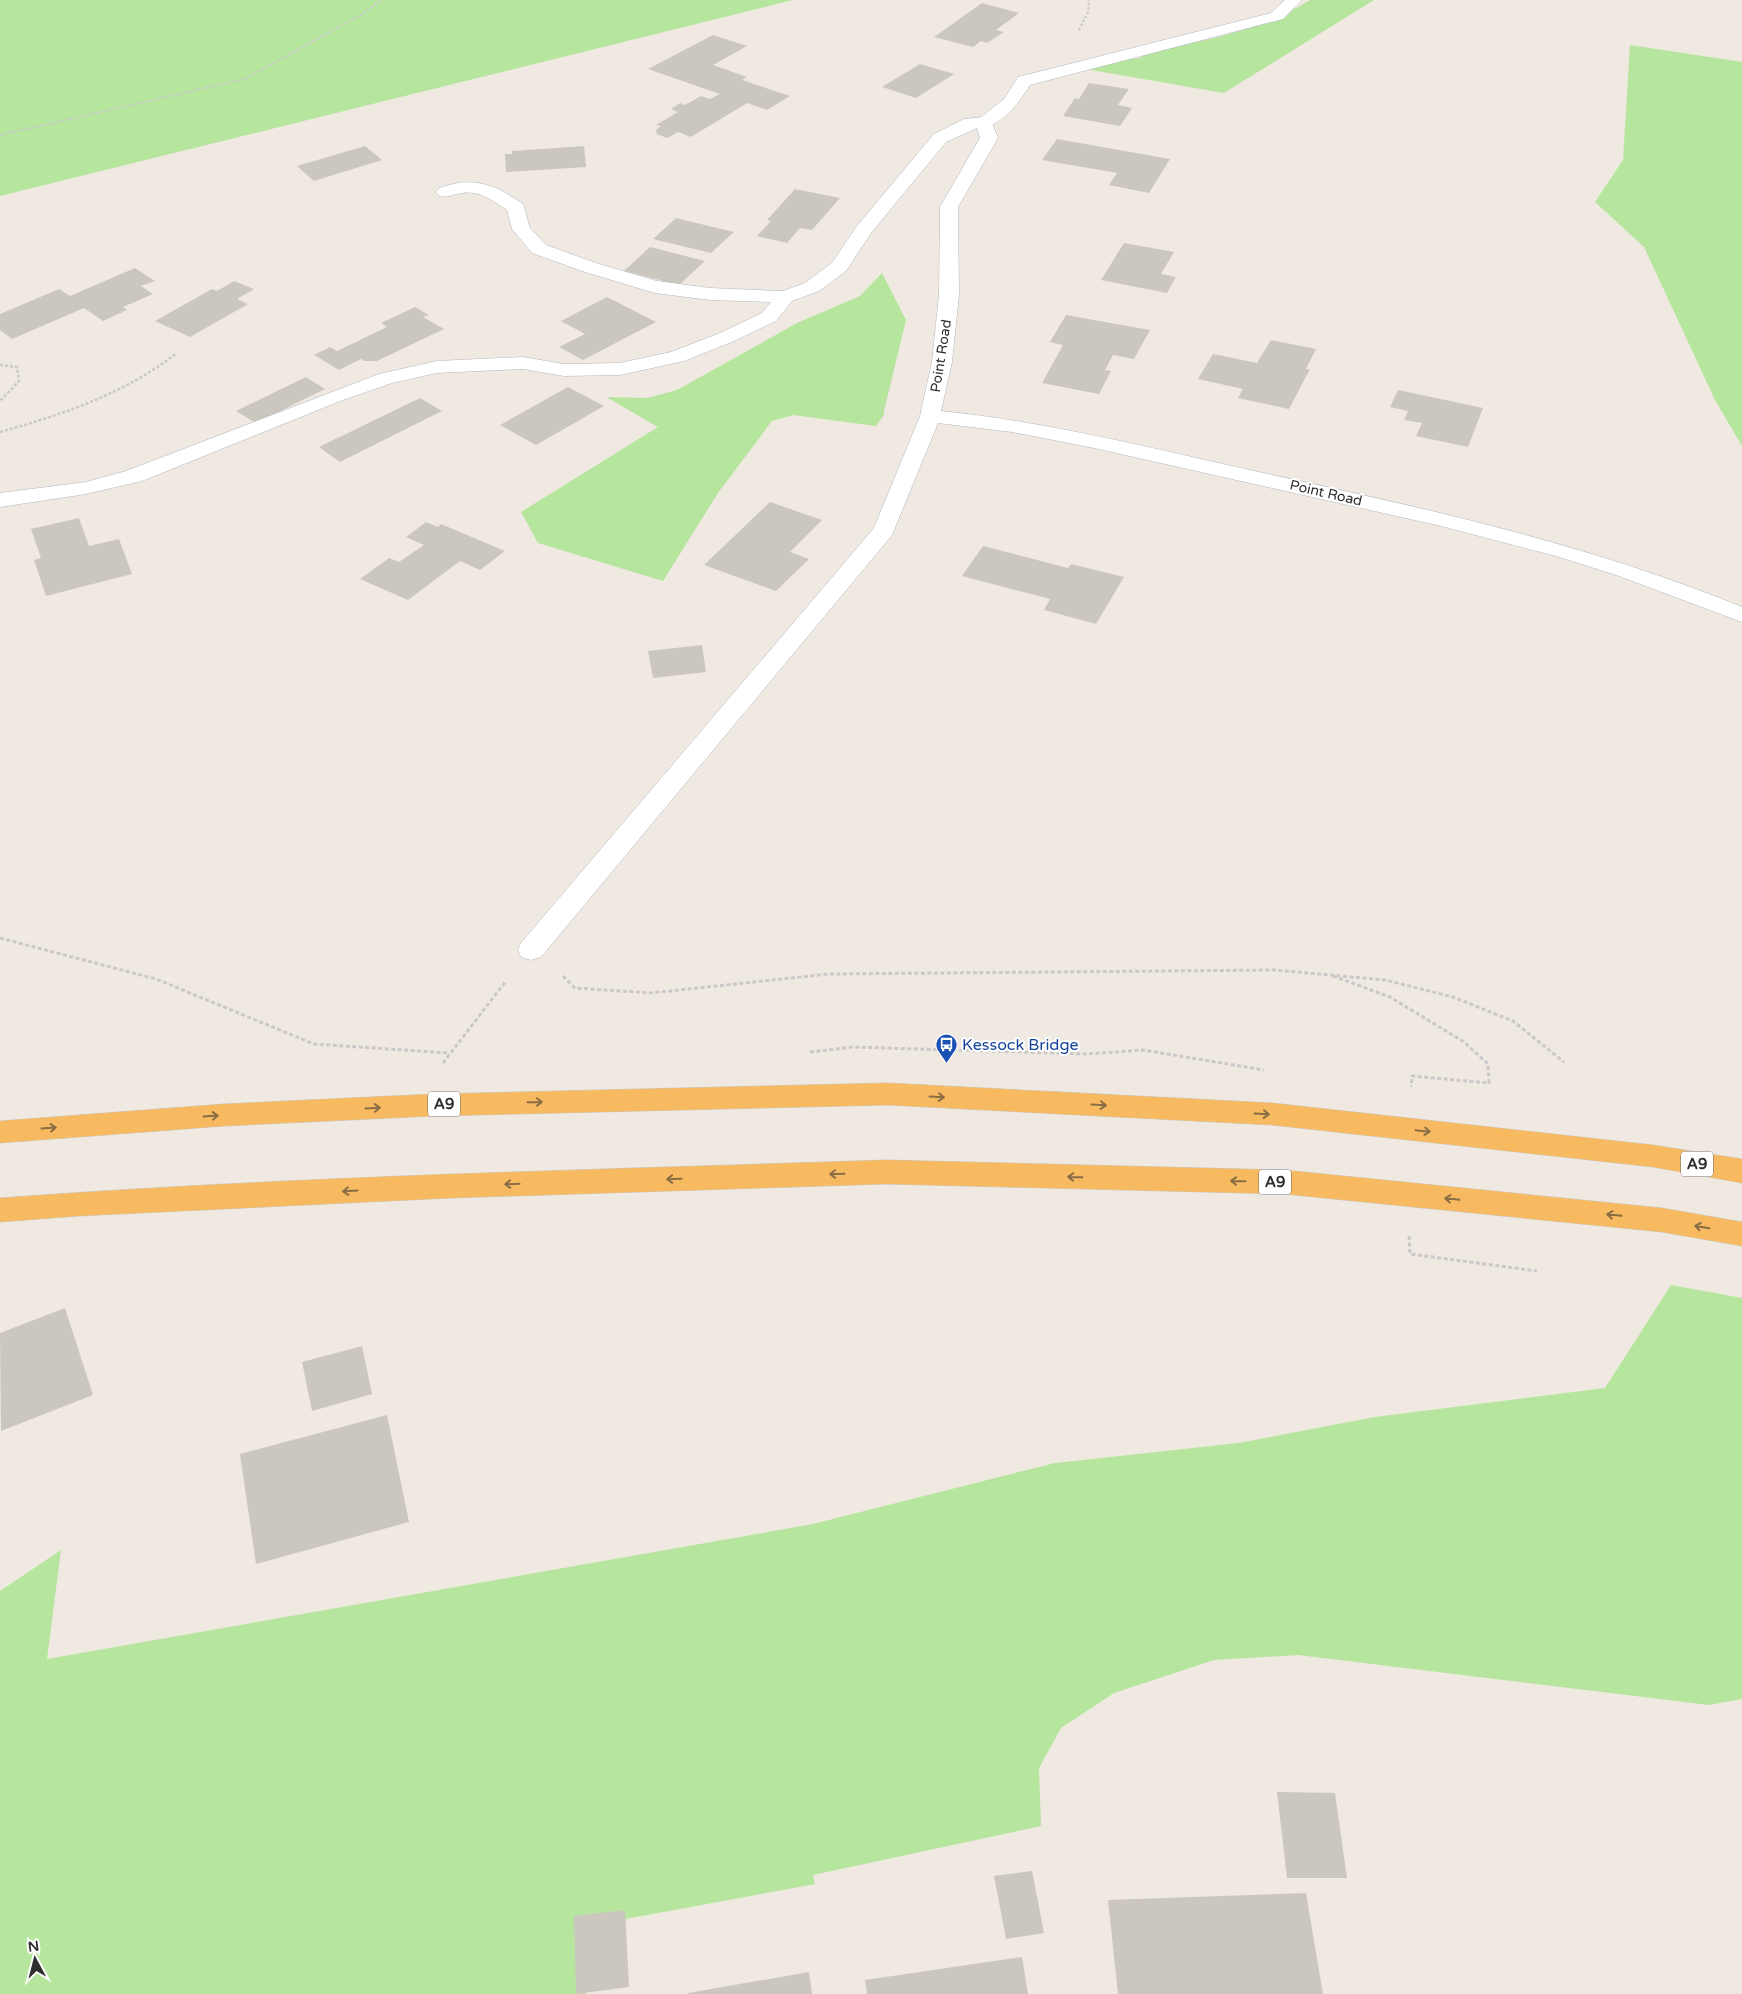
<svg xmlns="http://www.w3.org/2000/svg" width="1742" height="1994" viewBox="0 0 1742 1994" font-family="'Varela Round',sans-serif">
  <rect width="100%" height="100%" fill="#efe9e1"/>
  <path fill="#b6e59e" d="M0,0h793l-793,196z
    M1310,0h64l-150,93 -156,-27 73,-8 1,-3c56,-14 118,-23 168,-55z
    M1630,45l112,17v384l-27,-46 -71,-153 -49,-45 28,-42z
    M882,273l24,47 -22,91v4l-8,11 -83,-11 -21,6 -54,72 -55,88 -125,-38 -17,-31 137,-85 -52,-30 41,1 30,-8 120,-67 63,-27z
    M1671,1285l71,13v401l-33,6 -411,-50 -84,5 -100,33 -53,35 -22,40 2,58 -228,49 2,9 -233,43 4,67h-586v-403l61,-41 -14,109 766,-135 242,-61 184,-20 136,-26 230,-29z"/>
  <path fill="#cbc7bf" d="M982,3l37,10 -23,17 8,2 -17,11 -6,-2 -8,6 -39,-10z
    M713,35l34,11 -34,19 34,12 -5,3 48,16 -23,14 -20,-7 -56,34 -13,-5 -11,6 -10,-4 -1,-4 5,-4 -5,-1 22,-13 -7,-3 9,-6 5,2 16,-9 9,3 10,-5 -72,-25z
    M920,64l34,10 -38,24 -34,-11z
    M1089,83l40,6 -11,16 14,3 -12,18 -57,-10 12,-18 4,1z
    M1057,139l113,20 -21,34 -40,-8 8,-12 -75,-13z
    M365,146l17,14 -68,21 -17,-15z
    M584,146l2,21 -80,5 -1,-18h7v-3z
    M795,189l45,9 -28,32 -12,-2 -13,15 -30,-7 14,-15 -4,-1z
    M676,218l58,14 -23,21 -58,-14z
    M1124,243l50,9 -13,22 15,3 -9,16 -66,-13z
    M650,247l55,14 -26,24 -55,-14z
    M135,268l20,13 -14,5 12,8 -30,13 4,3 -24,11 -19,-13 -72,31 -12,-9v-16l59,-25 11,7z
    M234,281l20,8 -17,10 11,5 -58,33 -35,-16 57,-32 5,2z
    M607,297l49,25 -73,38 -24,-13 26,-13 -24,-13z
    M415,307l14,8 -6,2 21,12 -67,32h-13l-3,-2 -22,11 -25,-15 16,-8 7,4 50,-24 -6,-4z
    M1066,315l84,15 -16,29 -21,-4 -8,15 6,1 -12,23 -57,-11 21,-38 -13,-3z
    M1271,340l45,9 -10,20h4l-21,40 -51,-11 5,-9 -45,-10 15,-25 44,9z
    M306,377l19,12 -69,34 -20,-12z
    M568,387l36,19 -68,39 -36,-20z
    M1398,390l85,18 -15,39 -52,-11 6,-13 -18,-3 4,-9 -18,-4z
    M420,398l22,13 -102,51 -21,-15z
    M770,502l52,18 -32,32 19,7 -33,32 -72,-26z
    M79,518l10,28 30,-7 13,35 -86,22 -12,-36 7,-2 -10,-29z
    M426,522l12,5 3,-3 64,27 -25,19 -20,-9 -52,39 -48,-21 29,-21 10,4 25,-17 -18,-8z
    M983,546l85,22 3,-4 53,13 -28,47 -52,-14 6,-11 -88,-23z
    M702,645l4,27 -53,6 -5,-27z
    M65,1308l28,87 -92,36 -1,-98z
    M362,1346l10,48 -60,17 -10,-49z
    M387,1415l22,107 -153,42 -16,-110z
    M1277,1792l58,1 12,85h-60z
    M1032,1871l12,62 -38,6 -12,-63z
    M1306,1893l17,101h-205l-10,-94z
    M625,1910l4,77 -53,7 -2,-78z
    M1022,1957l6,37h-161l-2,-14z
    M809,1972l3,22h-124v-1z"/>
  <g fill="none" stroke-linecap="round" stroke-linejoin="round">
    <defs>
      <path id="service" d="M1285,0h17l-19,19 -253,66c-9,15 -31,46 -52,41l-3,-4 29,-23 14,-22 253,-64z"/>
      <path id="minor" d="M984,117l6,1 8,20 -40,69 1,88 -7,67 -11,49c108,11 213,38 318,61 164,36 327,71 483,135v15l-126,-47 -60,-19 -115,-30 -347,-78 -82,-16 -74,-9 -46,112 -351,422 -10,3 -10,-3 -3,-7 3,-7 353,-415 46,-112 12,-54 7,-67 1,-88 40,-69 -3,-10 -31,14 -75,91 -25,38 -27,20 -27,10 -16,20 -42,20 -50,20 -64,14 -56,1 -41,-7 -86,4 -45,10 -49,17 -201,81 -56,13 -86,13v-14l86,-11 40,-11 253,-97 58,-13 86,-4 41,7 56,-1 51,-11 49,-19 42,-20 9,-11 -61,-2 -55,-7 -70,-21 -53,-19 -20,-24 -5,-19c-13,-9 -28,-20 -45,-17 -9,1 -14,5 -23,3l-3,-4 3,-4c34,-12 55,-4 84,16l7,24 16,17 53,19 58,17 53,7 73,3 22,-8 27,-20 25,-37 77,-92 30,-15z"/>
      <path id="trunk" d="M888,1083l384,20 381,42 89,14v24l-89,-16 -381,-42 -384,-20 -454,11 -210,10 -224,17v-22l224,-17 210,-10z
        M886,1160l398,10 378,38 80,14v24l-80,-14 -378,-38 -398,-10 -435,14 -373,18 -78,6v-24c295,-22 591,-28 886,-38z"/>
    </defs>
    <use href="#service" stroke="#b4b7c1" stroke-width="1"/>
    <use href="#minor" stroke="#b4b7c1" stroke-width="1"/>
    <use href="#trunk" stroke="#c9c9c9" stroke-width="1"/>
    <path stroke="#c9c9c9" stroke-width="2" stroke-dasharray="2.5 2" stroke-linecap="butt" d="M1079,30l9,-18 1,-12
      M0,135l245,-56 117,-65 19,-14"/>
    <path stroke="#c9c9c9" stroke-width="2.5" stroke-dasharray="3 2" stroke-linecap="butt" d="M0,365l17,2 2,14 -19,20
      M0,432c64,-18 124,-38 177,-79"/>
    <path stroke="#c9c9c9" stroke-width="3" stroke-dasharray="4 2.5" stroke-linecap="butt" d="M0,938l156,41 158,65 135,9
      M563,976l12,12 76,5 178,-19 446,-4 110,10 68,17 60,24 51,41
      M1333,976l57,21 74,45 24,22 1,19 -77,-7 -1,11
      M810,1052l42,-5 235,7 56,-4 121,20
      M443,1063l63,-82
      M1409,1236l1,18 127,17"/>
    <use href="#service" fill="#fff" fill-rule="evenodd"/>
    <use href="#minor" fill="#fff" fill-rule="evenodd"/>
    <use href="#trunk" fill="#f8ba60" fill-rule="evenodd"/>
  </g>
  <defs><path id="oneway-shaft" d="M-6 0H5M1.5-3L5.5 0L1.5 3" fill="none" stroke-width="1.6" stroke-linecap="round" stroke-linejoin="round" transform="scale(1.25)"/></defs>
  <g stroke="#896d44">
    <use href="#oneway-shaft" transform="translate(937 1097) rotate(3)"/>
    <use href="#oneway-shaft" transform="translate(535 1102) rotate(-1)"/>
    <use href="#oneway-shaft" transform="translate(1099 1105) rotate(3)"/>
    <use href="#oneway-shaft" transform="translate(373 1108) rotate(-3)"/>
    <use href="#oneway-shaft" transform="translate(1262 1114) rotate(3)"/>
    <use href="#oneway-shaft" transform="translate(211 1116) rotate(-4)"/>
    <use href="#oneway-shaft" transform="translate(49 1128) rotate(-4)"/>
    <use href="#oneway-shaft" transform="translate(1423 1131) rotate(6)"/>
    <use href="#oneway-shaft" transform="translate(837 1174) rotate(178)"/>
    <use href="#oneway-shaft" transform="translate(1075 1177) rotate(-179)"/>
    <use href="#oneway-shaft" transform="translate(674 1179) rotate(178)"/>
    <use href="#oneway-shaft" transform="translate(1238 1181) rotate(-179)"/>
    <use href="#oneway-shaft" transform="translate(512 1184) rotate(178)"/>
    <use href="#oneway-shaft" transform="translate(350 1191) rotate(177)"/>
    <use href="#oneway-shaft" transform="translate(1452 1199) rotate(-174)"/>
    <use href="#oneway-shaft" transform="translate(1614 1215) rotate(-174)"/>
    <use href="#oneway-shaft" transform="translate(1702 1227) rotate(-170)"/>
  </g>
  <defs>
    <symbol id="bus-pin" viewBox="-11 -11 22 30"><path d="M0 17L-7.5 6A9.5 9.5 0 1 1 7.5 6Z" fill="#1a4fb4" stroke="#fff"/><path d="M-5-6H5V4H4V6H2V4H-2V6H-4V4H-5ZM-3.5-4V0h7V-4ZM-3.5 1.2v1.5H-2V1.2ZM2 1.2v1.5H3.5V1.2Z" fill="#fff"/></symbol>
  </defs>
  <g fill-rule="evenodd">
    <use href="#bus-pin" x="934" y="1032" width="25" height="34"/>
  </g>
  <g text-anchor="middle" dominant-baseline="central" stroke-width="4" stroke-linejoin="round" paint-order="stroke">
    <g font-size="14" fill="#2e2e2e" stroke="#fff">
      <text transform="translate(941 356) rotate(-81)">Point Road</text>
      <text transform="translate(1326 493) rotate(13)">Point Road</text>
    </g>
    <g fill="#fff" stroke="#6d6d6d" stroke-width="1">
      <rect x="428" y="1091.5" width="32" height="25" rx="4"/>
      <rect x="1681" y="1151.5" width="32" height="25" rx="4"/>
      <rect x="1259" y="1169.5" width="32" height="25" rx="4"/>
    </g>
    <g font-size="15" font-weight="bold" fill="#2e2e2e">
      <text x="444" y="1104">A9</text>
      <text x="1697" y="1164">A9</text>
      <text x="1275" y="1182">A9</text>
    </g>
    <g font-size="16" fill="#164399" stroke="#fff" text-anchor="start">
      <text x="962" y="1045">Kessock Bridge</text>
    </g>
  </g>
  <g transform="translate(35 1959) rotate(353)" stroke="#ffffff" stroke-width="4" paint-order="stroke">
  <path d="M0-4L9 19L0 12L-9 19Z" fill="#2e2e2e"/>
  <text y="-8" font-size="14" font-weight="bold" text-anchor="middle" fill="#2e2e2e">N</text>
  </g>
</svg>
